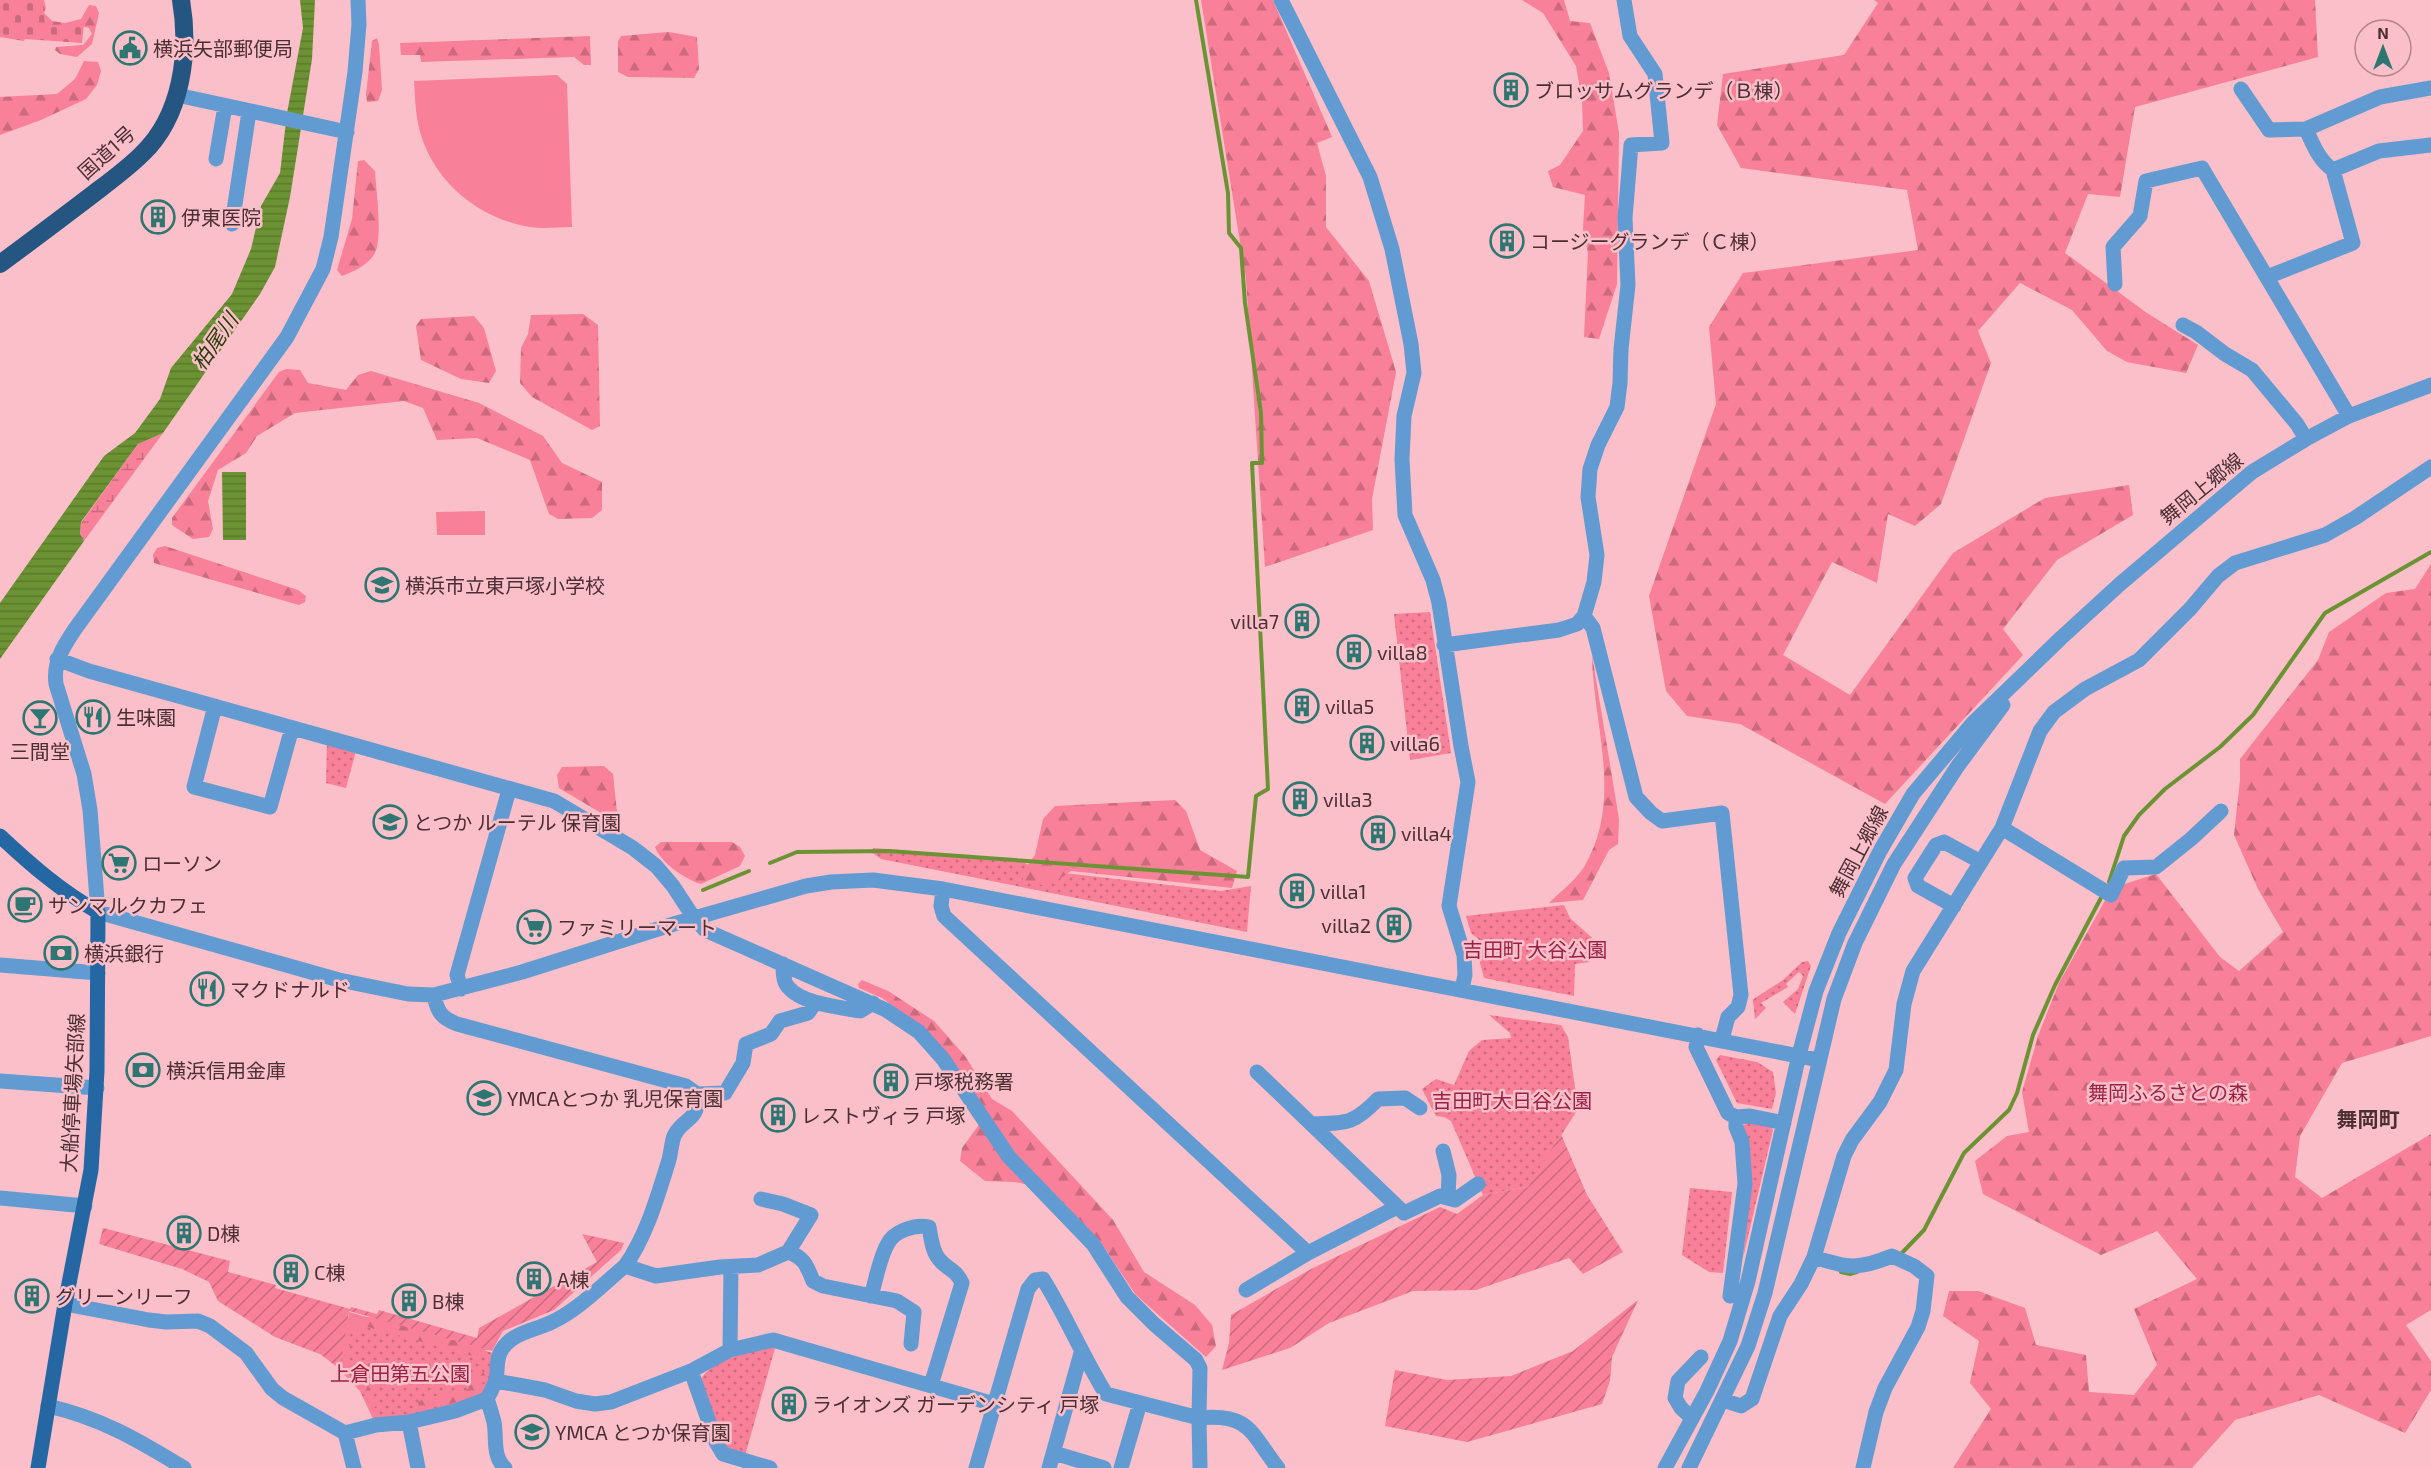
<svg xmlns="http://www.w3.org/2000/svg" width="2431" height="1468" viewBox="0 0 2431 1468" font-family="'Exo 2','Noto Sans JP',sans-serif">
  <defs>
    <pattern id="grass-dots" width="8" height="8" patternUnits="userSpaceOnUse" patternTransform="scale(1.5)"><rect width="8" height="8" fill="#f88098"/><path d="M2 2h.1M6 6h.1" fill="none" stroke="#cb697d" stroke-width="1.8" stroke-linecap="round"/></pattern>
    <pattern id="forest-firs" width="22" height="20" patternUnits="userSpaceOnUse" patternTransform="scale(1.5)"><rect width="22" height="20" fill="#f88098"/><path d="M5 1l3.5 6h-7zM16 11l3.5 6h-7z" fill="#cb697d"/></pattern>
    <pattern id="wetland-marsh" width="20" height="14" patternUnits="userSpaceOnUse" patternTransform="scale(1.5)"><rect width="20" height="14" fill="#f88098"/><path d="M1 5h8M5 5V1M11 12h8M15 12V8" fill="none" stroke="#cb697d"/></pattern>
    <pattern id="cemetery-stones" width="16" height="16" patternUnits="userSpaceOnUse" patternTransform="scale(1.5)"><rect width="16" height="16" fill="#f88098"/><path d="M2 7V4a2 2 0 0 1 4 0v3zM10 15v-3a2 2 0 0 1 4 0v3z" fill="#cb697d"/></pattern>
    <pattern id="garden-furrows" width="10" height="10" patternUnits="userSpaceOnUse" patternTransform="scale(1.5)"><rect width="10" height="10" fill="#f88098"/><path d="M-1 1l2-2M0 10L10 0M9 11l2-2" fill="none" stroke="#cb697d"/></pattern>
    <pattern id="water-rules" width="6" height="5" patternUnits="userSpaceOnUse" patternTransform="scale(1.5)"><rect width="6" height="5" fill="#6c9333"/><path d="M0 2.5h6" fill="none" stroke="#5b782c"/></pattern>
  </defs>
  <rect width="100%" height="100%" fill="#fabfc8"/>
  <path fill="url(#grass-dots)" d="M1430,612l21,141 -41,7 -16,-146z
    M327,743l29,8 -10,37 -20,-5z
    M874,848l145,12 19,10 183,21 30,-5 -4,46 -366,-73 -11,-8z
    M1564,905l6,13 30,27 -11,17 -14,2 -1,32 -90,-18 -4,-15 2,-21 -11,-9 -5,-17z
    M1808,961l3,5 -16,48 -12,-12 15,-13 5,-13 -4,-4 -13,12 2,3 -27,16 5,5 -11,11 -2,-19 2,-2 28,-18 19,-18z
    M1489,1015l72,10 7,12 10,72 -50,78 -45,8 -32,-74 -7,-4 -8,-1 -14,-27 14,-10 18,6 15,-34 13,-11 29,-2 -1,-5z
    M1720,1055l37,7 16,10 3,21 -4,16 -35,-6 -21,-43z
    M1748,1122l22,4 3,4 -30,128 7,-64 -8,-67z
    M1690,1188l42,4 -9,81 -14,-1 -27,-17z
    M349,1312l144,41 -3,27 -7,14 -30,13 -79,14 -14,-30 -19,-20z
    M762,1348h13l-30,108 -18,-5 -27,-70c10,-20 42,-27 62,-33z"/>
  <path fill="url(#forest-firs)" d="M25,0h19l2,8 -2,5 8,8 13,2 16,-4 8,-14 7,1 3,7 -7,31 -15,13 -17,-3 -5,-4 1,-3 27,-2 9,-11 -3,-6 -8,-2 -14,5 -34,-7z
    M1201,0h72l59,137 -15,6 9,33v51l43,54 27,91 -24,127 1,31 -108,37 -19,-288z
    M1522,0h42l6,21 20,2 19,50 10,60 -2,151 -18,55 -15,-2 4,-84 -5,-24 2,-34 -32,-8 -5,-16 12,-6 23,-34 -1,-31 -6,-34 -33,-53z
    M1874,0h441l3,57 -183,50 -15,90 -32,-3 -23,59 82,60 51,32 -12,28 -59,-11 -20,-11 -35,-41 -52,-27 -42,48 13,32 -50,141 -26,22 -27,-12 -11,69 -45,-21 -49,93 67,40 103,-142 92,-55 84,-13 4,30 -76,45 -54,69 20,26 -138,149 -145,-80 -53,-8 -21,-25 -17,-95 67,-192 -7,-77 34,-54 175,-23 -11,-60 -166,-22 -24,-43 6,-51 121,-19 34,-52z
    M669,32l28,5 2,32 -5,9 -66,-1 -10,-5v-31l3,-5z
    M590,36l1,29h-7l-10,-8 -153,5 -1,-7h-19l-1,-12z
    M377,38l2,7 3,45 -4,11 -11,1 -1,-7 6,-54z
    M84,61l14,1 3,9 -4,14 -11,14 -45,21 -41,15v-38l57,-3 18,-15z
    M364,160l11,11c1,19 9,72 -2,85 -8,11 -19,15 -31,20l-5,-6 15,-51 6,-58z
    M583,314l15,11 2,101 -8,4 -60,-33 -12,-14 1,-35 7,-14 3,-19z
    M474,316l10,12 12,43 -7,12 -28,-4 -40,-19 -5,-34 5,-7z
    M286,369l14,1 8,13 38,7 12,-15 13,-4 108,32 64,33 19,27 40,19v28l-10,8 -34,1 -9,-5 -19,-54 -53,-22 -40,2 -14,-32 -19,-7 -109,12 -38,23 -11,17 -28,17 -10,31 5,28 -4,8 -16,2 -21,-14v-7l107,-146z
    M165,546l133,44 8,6 -1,6 -6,3 -145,-42 -1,-8 4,-7z
    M2431,564v472l-89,27 -42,73 -5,41 27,21 109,-64v176l-25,15 25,36v29l-26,43 -86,-38 -84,25 -43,48h-239l38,-59 -21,-26 9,-42 -36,-25 6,-25h29l47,17 11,37 50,10 3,37 45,3 23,-30 -23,-56 63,-30 -40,-48 -56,24 -118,-61 -8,-33 32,-25 22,-4 -7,-40 16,-56 21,-53 53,-95 44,-14 64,83 19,14 44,-39 -25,-43 -24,-54 6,-55v-21l78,-99 11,-28 57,-39 29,-4z
    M1592,655l27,164 -1,25 -9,6 -26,50 -34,3c11,-11 27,-23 35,-36 40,-67 9,-141 8,-212z
    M604,766l9,8 4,38 -6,7 -52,-31 -2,-13 5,-8z
    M1175,800l11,11 14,39 37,21 -5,17 -161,-17 -22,15 -26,-4 -1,-9 13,-18 8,-36 12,-13z
    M661,842h71l8,5 5,9 -5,10 -39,18c-16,-5 -40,-21 -46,-37z
    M862,980l26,11 46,30 31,35 27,43 20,12 101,109 31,52 51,33 17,20 4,21 -10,11 -70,-62 -37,-55 -49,-51 -35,-7 -30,-1 -25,-20 2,-13 24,-33 -72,-94 -32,-23 -23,-10 -1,-4z
    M617,1251l-117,79 -11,19 -16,7 -109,-30 -14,9v26l14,15 12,29 -3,5 -10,-18 -12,-15 -29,-24 -111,-72 131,43 9,-8 35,2 91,23z
    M476,1370l7,1 2,4c-1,5 -3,10 -5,14 -10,14 -45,18 -61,20l-1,-7 8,-4 42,-9z"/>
  <path fill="url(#wetland-marsh)" d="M163,433l-79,108 -4,-6 1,-12 57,-79z"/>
  <path fill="url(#cemetery-stones)" d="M0,0h42l3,25 39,-1 -2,19 -57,-4 -1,2 -24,-4z"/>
  <path fill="url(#garden-furrows)" d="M1561,1134l26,61 36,57 -40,22 -14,-16 -93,32 -63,1 -84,32 -39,25 -68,22 7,-27 2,-28 80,-46 129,-62 17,7 26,-19 45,-8z
    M103,1228l127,33 -2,11 48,13 -1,3 75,21 1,-2 26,7 2,-4 98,28 2,-10 118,-66 -15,-28 42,9 -3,7 -67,60 -51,21 -11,20 -143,-40 -9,58 -20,-15 -45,-17 -57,-36 -9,-19 -27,-13 -83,-25z
    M1638,1300l-26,57 -2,24 -8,23 -135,38 -82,-16 10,-56 52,10 64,-4 62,-25z"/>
  <path fill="#f88098" d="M557,75l10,9 5,143c-14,0 -29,2 -42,0 -56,-9 -104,-52 -113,-109 -2,-12 -2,-25 -3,-37z
    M485,511v24h-48l-1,-23z"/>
  <path fill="url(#water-rules)" d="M300,0h15l-3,59 -22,138 -15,70 -15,27 -97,139 -25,11 -57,78 -1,12 4,7 -84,118v-56l104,-147 31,-23 25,-34 11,-31 61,-74 19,-45 10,-43 19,-33 7,-60 16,-85z
    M222,472h24v68h-23z"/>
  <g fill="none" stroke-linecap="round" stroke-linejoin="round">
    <path stroke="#6c9333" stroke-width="4" d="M770,863l27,-11 92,-1 359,26 8,-81 12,-7 -16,-326h10l-1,-50 -16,-110 -4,-55 -12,-15 -1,-40 -32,-193
      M2109,882l15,-46 15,-21 26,-26 55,-42 33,-32 72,-102 106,-61
      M703,890l46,-19
      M1899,1256l25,-26 40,-77 45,-43 8,-17 16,-58 22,-50 48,-91
      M1841,1272l9,2 7,-2"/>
    <path stroke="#629bd1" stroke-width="15" d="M358,0l1,24 -4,48 -24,165 -8,32 -36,68 -212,292c-12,18 -22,33 -19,55l28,90 6,36 8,102 241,68 69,14 26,1 88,-23 155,-49 129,-37 25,-4 42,-2 70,9 876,171
      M1281,0l89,177 22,72 19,95 3,29 -10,43 -2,43 3,56 28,65 6,23 22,143 7,36 -19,124 15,49 1,20 -3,14
      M2241,89l28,41 37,-1
      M177,95l170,37
      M216,159l9,-53
      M2333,170l46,-19 52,-6
      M232,224l17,-112
      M2267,277l86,-34 -20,-73c-14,-10 -20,-25 -27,-41l74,-32 51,-9
      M2115,284l-2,-37 27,-31 6,-35 56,-13 147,248
      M2183,325l13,7 29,22 27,16 45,54 9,15
      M1584,616l9,12 43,169 15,16 11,8 60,-8 19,182 -3,12 -10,10 -6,22
      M1444,645l115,-15 18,-6 7,-8 10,-34 3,-27 -9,-58 2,-28 8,-24 19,-38 3,-24 1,-34 7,-64 -3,-67 6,-73 31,-2 -7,-69 -25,-38 -6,-36
      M57,659l32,12 465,130 79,47 23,18 17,20 21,32 11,12 181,80 33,22 24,27 66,98 84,87 34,53 27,27 42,36 4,8 -1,50c52,-5 52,16 79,50
      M215,706l-21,81 76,20 22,-79
      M2002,828l109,67 13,-27 32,-1 35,-28 30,-28
      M943,889l-2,17 3,10 364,337
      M1954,906l-36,-20 -3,-8 21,-33 8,-3 37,20
      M783,964c0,8 0,17 5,23 14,17 51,20 72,24l13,-8
      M0,965l98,8
      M461,989l-4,-14 52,-185
      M1698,1035l-2,12 32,66 8,4 14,-1 34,7
      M1257,1072l147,141 36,-17 15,4 23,-16
      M0,1081l97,7
      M697,1094l28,-1 18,-30 3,-19 25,-10 9,-13 28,-8 7,-10
      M1311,1124c35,-1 42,1 67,-25l27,-1 15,10
      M1443,1151l6,24 -1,23
      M0,1198l85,8
      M788,1252c16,5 19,14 25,29l10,5 74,15 17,11 -3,32
      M1814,1257c33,11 44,13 78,-1l22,10 13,10 -4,35 -5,16 -33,61 -9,24 -13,56
      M625,1266l31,10 64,-9 38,-2 30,-13 23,-37 -28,-11 -22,-5
      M1246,1290l62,-37 89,-46
      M871,1296c5,-16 8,-36 16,-51 6,-14 28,-21 42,-18 2,10 3,24 10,32 8,11 16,9 23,24l-31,102
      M1730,1296l15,-112 -3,-42 -6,-15v-10
      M65,1304l84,16 17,2 32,-1 12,5 36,27 26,36 11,9 62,35 31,-8 33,-3 46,-11 32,-12c3,-5 6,-11 8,-17 4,-10 0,-21 6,-31 11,-19 33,-20 51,-29 26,-12 50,-37 73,-56 21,-29 32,-68 43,-103 3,-8 3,-19 6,-27 9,-19 26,-14 23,-42l-11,-8 -229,-62c-16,-6 -20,-13 -23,-29
      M730,1350l1,-83
      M691,1371l25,71 7,12 47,14
      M496,1381l49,9 31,11 19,3 16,-2 80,-31 39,-21 43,-10 221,64
      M487,1399c3,8 5,16 7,23 3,16 -2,34 11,46
      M1723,1400l18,6 11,-7 28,-83 21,-32 13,-27 30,-101 8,-16 28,-38 16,-32 8,-66 9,-33 89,-143 38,-97 14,-19 31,-23 54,-29 51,-51 28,-33 17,-13 90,-28 30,-17 76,-51
      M48,1406c53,12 90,34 136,62
      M1692,1418l-11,-10 -6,-10 3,-17 23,-24
      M409,1422l9,46
      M345,1433l9,35
      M1054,1453l50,15
      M976,1468l52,-179 7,-9 8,-1c23,37 40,78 63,115l93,24 1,50
      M1049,1468l32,-115
      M1121,1468l19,-65
      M1665,1468l42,-77 23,-50 18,-60 51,-226 17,-64 23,-58 41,-82 33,-57 59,-70 89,-86 59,-54 132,-112 54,-33 43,-23 82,-31
      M1689,1468l59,-122 17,-53 69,-294 21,-56 39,-79 63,-97 46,-62"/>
    <path stroke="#2467a2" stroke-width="15" d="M0,836c31,29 61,55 98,76l-1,159 -6,99 -26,134 -27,164"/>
    <path stroke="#255581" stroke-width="18" d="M0,264c30,-22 59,-44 88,-66 18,-14 38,-28 54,-44 40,-38 48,-102 39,-154"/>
  </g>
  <defs>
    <symbol id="civic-ring" viewBox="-11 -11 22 22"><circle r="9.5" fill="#fabfc8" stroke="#2d7671" stroke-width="1.5"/><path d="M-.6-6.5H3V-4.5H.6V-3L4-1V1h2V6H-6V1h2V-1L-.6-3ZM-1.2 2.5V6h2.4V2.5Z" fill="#2d7671"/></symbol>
    <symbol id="building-ring" viewBox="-11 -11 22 22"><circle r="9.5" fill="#fabfc8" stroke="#2d7671" stroke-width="1.5"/><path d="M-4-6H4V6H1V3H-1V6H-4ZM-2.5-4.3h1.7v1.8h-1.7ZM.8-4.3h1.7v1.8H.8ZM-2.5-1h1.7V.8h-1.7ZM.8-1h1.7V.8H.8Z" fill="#2d7671"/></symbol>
    <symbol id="school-ring" viewBox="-11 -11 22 22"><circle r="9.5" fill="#fabfc8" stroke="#2d7671" stroke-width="1.5"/><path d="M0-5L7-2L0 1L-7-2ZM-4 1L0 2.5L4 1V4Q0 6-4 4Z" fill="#2d7671"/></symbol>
    <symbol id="restaurant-ring" viewBox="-11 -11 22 22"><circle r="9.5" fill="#fabfc8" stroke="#2d7671" stroke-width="1.5"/><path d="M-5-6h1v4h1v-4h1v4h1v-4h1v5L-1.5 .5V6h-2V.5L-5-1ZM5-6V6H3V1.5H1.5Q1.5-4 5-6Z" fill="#2d7671"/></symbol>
    <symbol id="bar-ring" viewBox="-11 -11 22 22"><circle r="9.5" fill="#fabfc8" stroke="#2d7671" stroke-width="1.5"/><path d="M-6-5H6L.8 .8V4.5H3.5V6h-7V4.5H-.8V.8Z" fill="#2d7671"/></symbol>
    <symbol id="supermarket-ring" viewBox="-11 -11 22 22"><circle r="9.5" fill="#fabfc8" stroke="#2d7671" stroke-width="1.5"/><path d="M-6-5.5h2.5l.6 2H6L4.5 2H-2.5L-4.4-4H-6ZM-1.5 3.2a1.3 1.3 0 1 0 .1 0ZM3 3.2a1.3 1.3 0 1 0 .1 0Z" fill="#2d7671"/></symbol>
    <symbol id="cafe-ring" viewBox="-11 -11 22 22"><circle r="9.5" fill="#fabfc8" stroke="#2d7671" stroke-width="1.5"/><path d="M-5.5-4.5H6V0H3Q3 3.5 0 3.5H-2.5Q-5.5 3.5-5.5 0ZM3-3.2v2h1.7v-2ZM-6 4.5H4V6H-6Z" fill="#2d7671"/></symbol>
    <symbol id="bank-ring" viewBox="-11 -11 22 22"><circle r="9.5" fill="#fabfc8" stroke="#2d7671" stroke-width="1.5"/><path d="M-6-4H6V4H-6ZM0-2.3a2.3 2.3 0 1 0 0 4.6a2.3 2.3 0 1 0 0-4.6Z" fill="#2d7671"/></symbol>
  </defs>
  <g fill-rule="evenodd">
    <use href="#civic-ring" x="111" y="29" width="38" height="38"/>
    <use href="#building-ring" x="1492" y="71" width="38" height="38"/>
    <use href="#building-ring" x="139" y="198" width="38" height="38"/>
    <use href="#building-ring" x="1488" y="222" width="38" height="38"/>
    <use href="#school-ring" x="363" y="566" width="38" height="38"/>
    <use href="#building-ring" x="1283" y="602" width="38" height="38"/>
    <use href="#building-ring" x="1335" y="633" width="38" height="38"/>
    <use href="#building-ring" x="1283" y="687" width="38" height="38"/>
    <use href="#restaurant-ring" x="74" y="698" width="38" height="38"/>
    <use href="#bar-ring" x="21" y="699" width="38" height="38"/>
    <use href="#building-ring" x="1348" y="724" width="38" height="38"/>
    <use href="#building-ring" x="1281" y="780" width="38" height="38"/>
    <use href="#school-ring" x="371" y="803" width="38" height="38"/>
    <use href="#building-ring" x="1359" y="814" width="38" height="38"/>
    <use href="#supermarket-ring" x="100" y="844" width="38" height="38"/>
    <use href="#building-ring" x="1278" y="872" width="38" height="38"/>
    <use href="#cafe-ring" x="6" y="886" width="38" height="38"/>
    <use href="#building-ring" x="1375" y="906" width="38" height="38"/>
    <use href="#supermarket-ring" x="515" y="908" width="38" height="38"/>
    <use href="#bank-ring" x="42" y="934" width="38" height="38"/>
    <use href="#restaurant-ring" x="188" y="970" width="38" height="38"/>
    <use href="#bank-ring" x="124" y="1051" width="38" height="38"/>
    <use href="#building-ring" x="872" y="1062" width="38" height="38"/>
    <use href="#school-ring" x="465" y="1079" width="38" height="38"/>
    <use href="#building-ring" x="759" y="1096" width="38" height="38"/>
    <use href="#building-ring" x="165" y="1214" width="38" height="38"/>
    <use href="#building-ring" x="272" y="1253" width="38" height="38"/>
    <use href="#building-ring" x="515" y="1260" width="38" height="38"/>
    <use href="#building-ring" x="13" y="1277" width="38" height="38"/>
    <use href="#building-ring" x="390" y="1282" width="38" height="38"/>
    <use href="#building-ring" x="770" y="1385" width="38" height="38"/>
    <use href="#school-ring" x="513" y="1413" width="38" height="38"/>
  </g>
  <g text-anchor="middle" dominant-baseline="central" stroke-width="5" stroke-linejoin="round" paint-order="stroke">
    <g font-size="20" fill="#4b2f33" stroke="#fabfc8" text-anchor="start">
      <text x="153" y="48">横浜矢部郵便局</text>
      <text x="1534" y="90">ブロッサムグランデ（Ｂ棟）</text>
      <text x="181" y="217">伊東医院</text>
      <text x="1530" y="241">コージーグランデ（Ｃ棟）</text>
      <text x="405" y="585">横浜市立東戸塚小学校</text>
      <text x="1279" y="621" text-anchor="end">villa7</text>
      <text x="1377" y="652">villa8</text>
      <text x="1325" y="706">villa5</text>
      <text x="116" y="717">生味園</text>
      <text x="1390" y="743">villa6</text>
      <text x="40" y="751" text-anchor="middle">三間堂</text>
      <text x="1323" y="799">villa3</text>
      <text x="413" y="822">とつか ルーテル 保育園</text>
      <text x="1401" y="833">villa4</text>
      <text x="142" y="863">ローソン</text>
      <text x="1320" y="891">villa1</text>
      <text x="48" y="905">サンマルクカフェ</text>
      <text x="1371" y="925" text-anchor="end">villa2</text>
      <text x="557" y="927">ファミリーマート</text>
      <text x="84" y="953">横浜銀行</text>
      <text x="230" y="989">マクドナルド</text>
      <text x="166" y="1070">横浜信用金庫</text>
      <text x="914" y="1081">戸塚税務署</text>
      <text x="507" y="1098">YMCAとつか 乳児保育園</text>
      <text x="801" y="1115">レストヴィラ 戸塚</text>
      <text x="207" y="1233">D棟</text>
      <text x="314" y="1272">C棟</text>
      <text x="557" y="1279">A棟</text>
      <text x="55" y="1296">グリーンリーフ</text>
      <text x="432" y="1301">B棟</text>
      <text x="812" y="1404">ライオンズ ガーデンシティ 戸塚</text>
      <text x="555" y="1432">YMCA とつか保育園</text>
    </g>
    <g font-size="20" fill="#4b2f33" stroke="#fabfc8">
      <text transform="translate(106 152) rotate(-42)">国道1号</text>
      <text transform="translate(2201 488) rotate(-39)">舞岡上郷線</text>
      <text transform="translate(1858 851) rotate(-62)">舞岡上郷線</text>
      <text transform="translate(72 1093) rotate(-87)">大船停車場矢部線</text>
    </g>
    <g font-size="20" fill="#9a2145" stroke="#fabfc8">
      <text x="1535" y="949">吉田町 大谷公園</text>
      <text x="2168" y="1092">舞岡ふるさとの森</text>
      <text x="1512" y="1100">吉田町大日谷公園</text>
      <text x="400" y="1373">上倉田第五公園</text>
    </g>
    <g font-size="21" font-style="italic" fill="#2a3e0b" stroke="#fabfc8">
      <text transform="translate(214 341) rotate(-55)">柏尾川</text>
    </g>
    <g font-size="21" font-weight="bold" fill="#4b2f33" stroke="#fabfc8">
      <text x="2368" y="1118">舞岡町</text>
    </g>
  </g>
  <g transform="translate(2383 48)"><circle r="28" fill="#fabfc8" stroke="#b4858c" stroke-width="1.5"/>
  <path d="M0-4.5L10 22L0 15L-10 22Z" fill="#2d7671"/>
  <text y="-9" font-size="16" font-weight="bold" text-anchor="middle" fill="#4b2f33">N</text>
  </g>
</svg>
